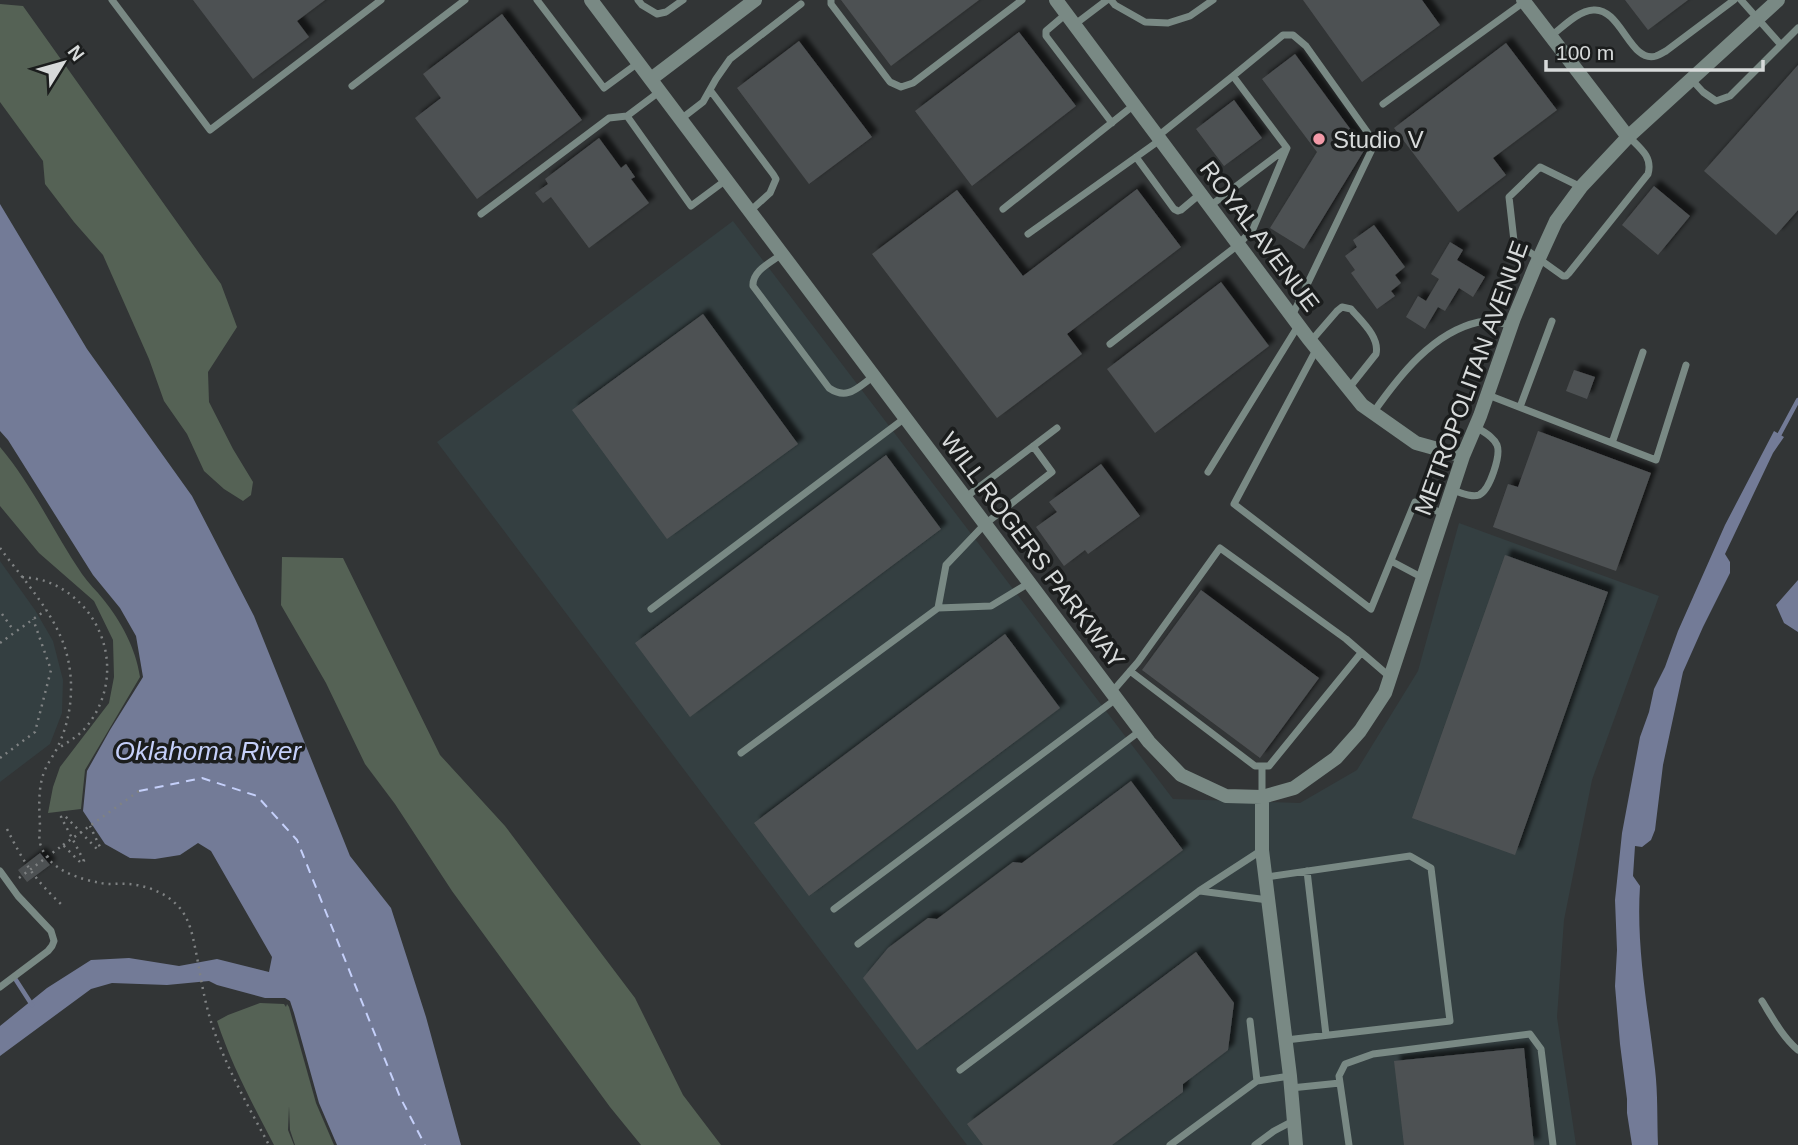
<svg xmlns="http://www.w3.org/2000/svg" width="1798" height="1145" viewBox="0 0 1798 1145" font-family="Arial,sans-serif">
  <defs>
    <filter id="shadow"><feDropShadow dx="6" dy="-6" stdDeviation="2" flood-color="#0009"/></filter>
  </defs>
  <rect width="100%" height="100%" fill="#323536"/>
  <path fill="#343f41" d="M733,221l440,578 127,4 57,-33 61,-99 41,-148 200,73 -67,184 -28,140 -7,97 19,128h-609l-530,-703z
    M0,561l35,49 18,31 10,39 -1,33 -12,31 -50,38z"/>
  <path fill="#556255" d="M0,4l23,2 198,278 16,43 -29,45 1,30 24,47 20,33 -2,13 -8,6 -19,-12 -20,-18 -17,-37 -23,-33 -15,-42 -46,-104 -29,-33 -29,-38 -2,-23 -43,-59z
    M0,447c33,39 54,86 82,127 6,9 15,17 21,25 18,22 33,50 37,78l-55,93 -4,39 -33,4 5,-26 7,-20 49,-64 5,-26 -1,-37 -19,-39 -55,-48 -39,-47z
    M282,557l61,1 97,197 65,71 130,172 48,97 38,50h-80l-31,-38 -158,-216 -57,-87 -30,-40 -39,-81 -45,-78z
    M260,1003l24,1 2,3 1,-3 2,3 27,96 18,42h-39l-5,-15 -1,-24 -1,24 6,15h-20c-21,-40 -43,-81 -57,-124l11,-6z"/>
  <path fill="#737b97" d="M0,204l87,145 105,147 62,120 96,240 41,52 35,109 35,128h-124l-18,-42 -25,-90 -4,-12 -5,-3h-20l-48,-13 -8,-4 -42,4 -55,-2 -21,6 -91,67v-30l47,-38 44,-28 38,-2 50,8 38,-7 52,13 3,-15 -61,-106 -13,-8 -18,12 -25,4 -25,-1 -25,-14 -22,-33 4,-40 23,-41 33,-53 -7,-41 -16,-28 -27,-33 -85,-135 -8,-9z
    M1774,431l10,6 -11,16 -48,101 5,8v11l-27,54 -20,45 -20,93 -8,65 -4,10 -9,7 -7,-1 -2,30 7,10c-4,62 8,122 15,183 3,25 2,51 3,76h-26l-5,-32v-14l-7,-55 -5,-58 2,-36 -2,-50 7,-67 18,-96 9,-25 5,-23 11,-22 13,-36 47,-106z
    M1798,580v52l-14,-9 -8,-18z"/>
  <g fill="none" stroke-linecap="round" stroke-linejoin="round">
    <path stroke="#737b97" stroke-width="4.5" d="M1777,439l21,-39
      M14,977l18,28"/>
    <path stroke="#c5d0fa" stroke-width="2" stroke-dasharray="9 7" stroke-linecap="butt" d="M139,791l63,-13 55,18 40,44 103,257 25,48"/>
  </g>
  <path fill="#4e5153" filter="url(#shadow)" d="M193,0h132l-28,21 12,16 -56,42z
    M841,0h138l-88,66z
    M1303,0h119l18,25 -78,57z
    M1625,0h63l-40,30z
    M502,14l80,106 -105,79 -62,-81 26,-20 -18,-24z
    M1019,32l57,74 -104,80 -57,-75z
    M799,41l73,96 -63,47 -72,-96z
    M1506,43l51,67 -64,48 13,17 -48,37 -64,-84z
    M1295,54l70,95 -61,100 -34,-21 47,-76 -55,-73z
    M1798,65v145l-22,25 -72,-64z
    M1234,100l28,38 -38,28 -28,-37z
    M599,138l22,30 5,-4 9,13 -4,2 18,24 -60,45 -38,-51 -8,6 -8,-10 13,-9 -3,-5z
    M1654,186l36,30 -32,39 -36,-30z
    M1137,189l44,58 -114,87 15,20 -85,64 -125,-164 85,-64 66,86z
    M1374,225l31,42 -10,8 6,8 -10,8 4,5 -18,13 -26,-36 4,-3 -10,-14 12,-9 -4,-7z
    M1450,242l13,8 -6,10 28,17 -12,20 -14,-9 -14,23 -7,-4 -13,22 -19,-12 12,-21 8,5 13,-22 -8,-5z
    M1221,282l48,64 -114,87 -48,-64z
    M703,314l95,130 -131,95 -95,-129z
    M1574,370l21,7 -8,22 -21,-8z
    M1538,431l113,42 -35,98 -123,-44 15,-43 10,3z
    M886,455l55,74 -251,188 -55,-74z
    M1101,464l39,52 -52,38 -3,-4 -21,16 -28,-39 21,-15 -8,-10z
    M1505,555l103,37 -93,263 -103,-37z
    M1201,590l118,88 -59,80 -118,-88z
    M1005,634l55,74 -251,188 -55,-73z
    M1131,781l52,69 -266,200 -54,-72 25,-30 40,-30 9,1 76,-57 9,1z
    M40,853l10,12 -23,17 -9,-12z
    M1196,952l38,51 -6,47 -45,34v8l-71,53h-129l-16,-21z
    M1524,1048l10,97h-130l-10,-84z"/>
  <g fill="none" stroke-linecap="round" stroke-linejoin="round">
    <path stroke="#7f8283" stroke-width="2.5" stroke-dasharray="2 5" stroke-linecap="butt" d="M0,548c22,30 51,61 64,97 11,32 9,68 -5,99 -4,10 -11,18 -15,28 -6,17 -5,35 -4,53 0,7 -2,14 1,21 8,24 38,33 60,37 9,2 18,0 27,1 17,1 36,8 48,20 15,14 17,35 21,53 4,23 8,46 15,68 14,42 36,81 57,120
      M22,577c9,1 18,2 26,5 58,23 78,95 39,144 -8,10 -19,16 -30,23
      M2,614l12,17
      M0,643l46,-33
      M0,758l35,-26 16,-62 -18,-51
      M7,829c17,34 27,50 56,77
      M63,845l76,-54
      M19,878l44,-33 18,18 3,-2 -23,-44 3,-2 33,34 3,-2 -10,-21"/>
    <path stroke="#798984" stroke-width="7" d="M112,0l98,130 171,-130
      M537,0l67,88 34,-25
      M638,0l4,5 15,9 9,-2 17,-12
      M831,0v4l59,78 11,5 12,-4 109,-83
      M1111,0l4,5 30,17 23,1 22,-7 23,-16
      M1741,0l40,45
      M1066,14l-20,17v5l66,87
      M1074,25l33,-25
      M1551,36c12,-9 27,-25 42,-26 28,-3 37,54 63,46 3,-1 6,-3 10,-5l68,-51
      M1233,76l50,-41h10l13,11 69,97 -83,173
      M1691,79l12,13 13,9 14,-5 68,-68
      M352,86l113,-86
      M710,90l63,84 3,5 -6,14 -20,18
      M1383,104l141,-102
      M627,116l64,90 35,-26
      M681,119l22,-17 13,-23 14,-20 71,-55
      M1136,157l38,52 4,2 3,-1 19,-16
      M1581,187l-41,-20 -31,30 5,44 49,35h3l3,-3 79,-99c5,-17 -8,-26 -19,-37
      M1210,206l74,-56
      M1003,209l131,-104
      M481,214l128,-96 18,-2 32,-24
      M1028,234l132,-94
      M782,254c-12,9 -30,17 -29,32l76,102c19,13 29,-1 45,-12
      M1311,341l26,-30 5,-4 9,2c10,12 29,28 25,45l-27,34
      M1110,344l128,-99 15,-16 34,-81 -54,-72 -75,60
      M1316,350l-82,154 137,105 44,-107 29,12
      M1488,395l168,65 30,-95
      M1520,407l32,-86
      M1373,413c26,-37 60,-81 106,-91 9,-2 22,1 32,3
      M1612,443l31,-91
      M1208,472l90,-146
      M1452,490c8,2 19,8 27,5 11,-5 22,-40 18,-50 -4,-9 -14,-13 -21,-18
      M966,497l91,-69
      M1391,561l32,17
      M1029,583l-38,23 -53,2 8,-43 39,-41 67,-52 -19,-26
      M651,609l254,-191
      M1130,671l125,95h14l92,-113
      M1112,692l26,-30 82,-114 126,91 44,38
      M741,753l197,-145
      M1262,796v-30
      M0,871l18,25 33,35 3,10 -2,5 -4,5 -48,36
      M1307,871l19,164
      M1266,877l144,-21 21,12 19,153 -164,19
      M1200,891l68,9
      M834,909l282,-210
      M858,944l282,-213
      M1762,1001c10,16 21,37 36,49
      M1250,1021l7,60
      M960,1070l239,-179 63,-41
      M1291,1088l49,-5
      M1170,1145l87,-64 33,-5
      M1255,1145l19,-14 19,-10
      M1349,1145l-10,-69 6,-12 28,-10 157,-20 11,15 12,96"/>
    <path stroke="#798984" stroke-width="14" d="M591,0l558,742 32,33 45,21 36,1 32,-9 42,-30 24,-27 25,-38 78,-237 17,-40 34,-98 21,-51 21,-46 25,-34 47,-50 150,-137
      M1056,0l252,338 54,67 54,38 47,13
      M1523,0l105,137
      M651,79l104,-79
      M1262,797v53l28,226 6,69"/>
  </g>
  <circle fill="#f39aa8" stroke="#1b1d1d" stroke-width="2.5" cx="1319" cy="139" r="7"/>
  <g text-anchor="middle" dominant-baseline="central" stroke-width="7" stroke-linejoin="round" paint-order="stroke">
    <g font-size="24" fill="#d7dada" stroke="#1b1d1d" text-anchor="start">
      <text x="1333" y="139">Studio V</text>
    </g>
    <g font-size="24" fill="#d7dada" stroke="#1b1d1d">
      <text transform="translate(1260 236) rotate(53)">ROYAL AVENUE</text>
      <text transform="translate(1471 378) rotate(-70)">METROPOLITAN AVENUE</text>
      <text transform="translate(1033 550) rotate(53)">WILL ROGERS PARKWAY</text>
    </g>
    <g font-size="26" font-style="italic" fill="#c5d0fa" stroke="#1b1d1d">
      <text x="208" y="751">Oklahoma River</text>
    </g>
  </g>
  <g transform="translate(63 63) rotate(53)" stroke="#1b1d1d" stroke-width="5" paint-order="stroke">
  <path d="M0-5L12 26L0 18L-12 26Z" fill="#d7dada"/>
  <text y="-10" font-size="19" font-weight="bold" text-anchor="middle" fill="#d7dada">N</text>
  </g>
  <path d="M1546 60v10h217v-10" fill="none" stroke="#d7dada" stroke-width="3.5"/>
  <text x="1556" y="60" font-size="21" fill="#d7dada" stroke="#1b1d1d" stroke-width="5" paint-order="stroke">100 m</text>
</svg>
